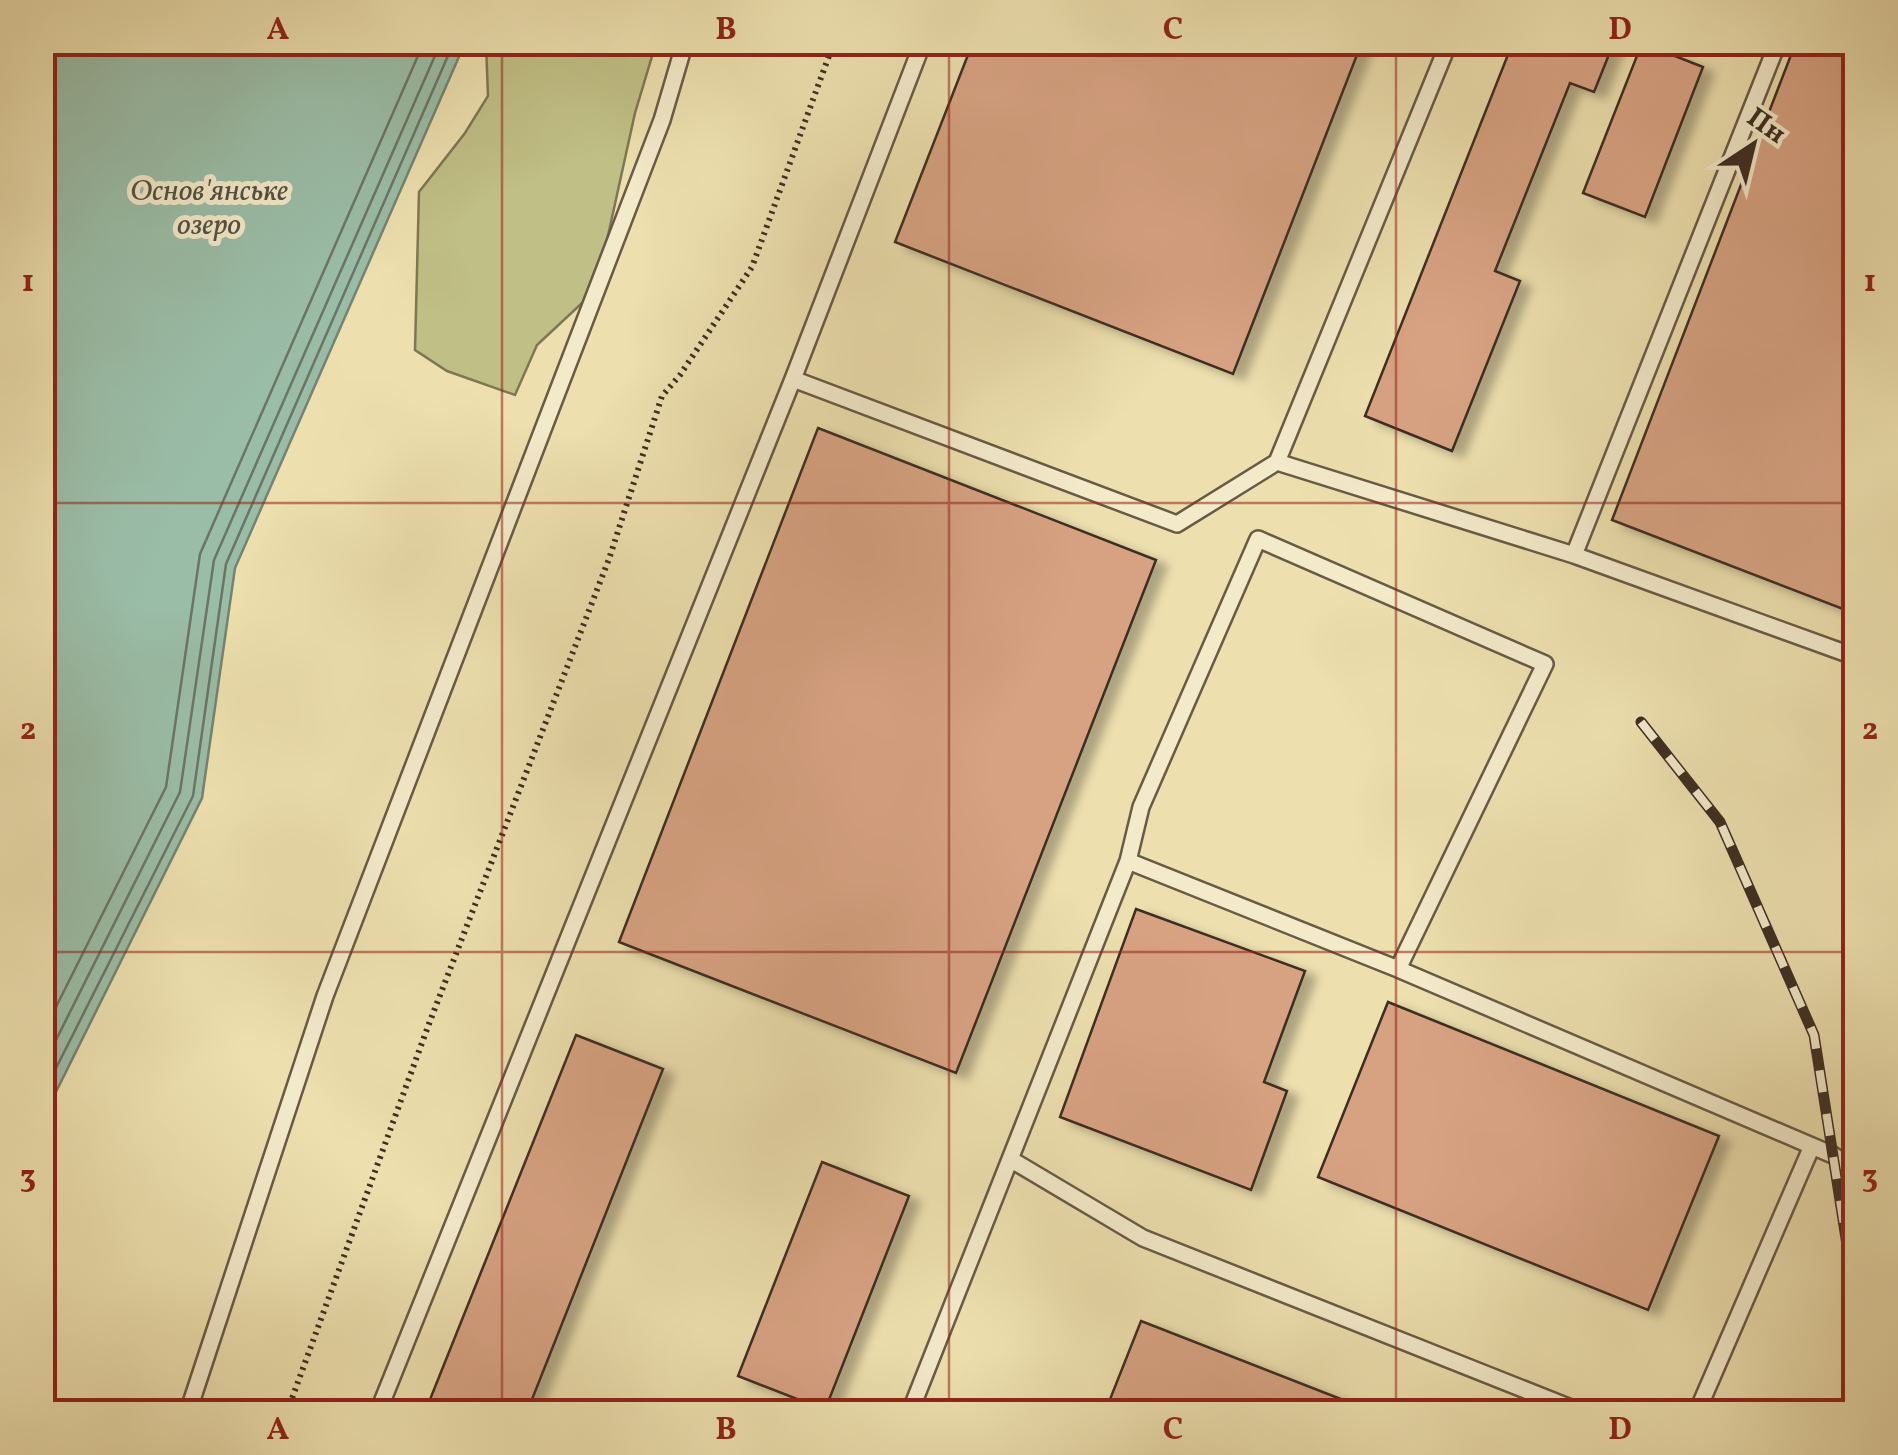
<svg xmlns="http://www.w3.org/2000/svg" width="1898" height="1455" viewBox="0 0 1898 1455" font-family="Vollkorn,serif">
  <defs>
    <filter id="shadow"><feDropShadow dx="11" dy="6" stdDeviation="5" flood-color="#0004"/></filter>
  </defs>
  <rect width="100%" height="100%" fill="#eddfae"/>
  <filter id="stains"><feTurbulence type="fractalNoise" baseFrequency=".002" numOctaves="4"/><feColorMatrix values="0 0 0 0 .2 0 0 0 0 .09 0 0 0 0 .02 0 0 0 .5 -.17"/></filter>
  <radialGradient id="worn" r=".72"><stop offset=".6" stop-color="#630" stop-opacity="0"/><stop offset="1" stop-color="#630" stop-opacity=".3"/></radialGradient>
  <path fill="#c0bf85" stroke="#7e7654" stroke-width="2.5" d="M486,43h170l-21,70 -39,177 -59,55 -22,50 -68,-24 -32,-21 4,-158 46,-59 23,-37z"/>
  <path fill="#9abda7" stroke="#758372" stroke-width="2.5" d="M43,42l422,1 -230,525 -33,230 -159,320z"/>
  <g fill="none" stroke-linecap="round" stroke-linejoin="round">
    <path stroke="#6c7564" stroke-width="2.5" d="M42,1035l124,-248 34,-233 224,-512
      M42,1068l138,-276 34,-232 227,-518
      M42,1096l151,-300 33,-232 228,-522"/>
  </g>
  <path fill="#d7a282" stroke="#3d2d22" stroke-width="2.5" filter="url(#shadow)" d="M973,42h389l-129,332 -338,-132z
    M1513,42h101l-20,50 -24,-9 -75,188 25,10 -68,170 -87,-35z
    M1796,42h60v572l-244,-94z
    M1642,43l61,24 -58,150 -62,-24z
    M818,428l338,132 -200,513 -337,-131z
    M1136,909l169,62 -41,111 23,9 -36,99 -191,-73z
    M1388,1002l331,134 -71,174 -330,-133z
    M576,1035l87,34 -136,343h-102z
    M822,1162l87,34 -84,214 -87,-34z
    M1141,1321l233,91h-269z"/>
  <g fill="none" stroke-linecap="round" stroke-linejoin="round">
    <defs>
      <path id="service" d="M793,379l384,145 100,-62 172,-420
        M1277,462l297,93 282,102
        M1574,555l204,-513
        M1128,861l13,-54 117,-268 287,125 -147,305
        M1010,1159l133,79 438,174
        M188,1412l137,-416 337,-876 23,-78
        M378,1412l415,-1033 130,-337
        M910,1412l218,-551 270,108 414,177 21,9 23,17
        M1697,1412l115,-266"/>
    </defs>
    <use href="#service" stroke="#695a45" stroke-width="20"/>
    <path stroke="#3d2d22" stroke-width="6" stroke-dasharray="2.5 5" stroke-linecap="butt" d="M287,1412l143,-391 179,-462 53,-163 18,-21 72,-108 82,-225"/>
    <use href="#service" stroke="#f3eaca" stroke-width="15"/>
    <defs>
      <path id="rail" d="M1641,722l79,100 94,213 42,267"/>
    </defs>
    <use href="#rail" stroke="#3d2d22" stroke-width="11"/>
    <use href="#rail" stroke="#f3eaca" stroke-width="8" stroke-dasharray="22" stroke-linecap="butt"/>
  </g>
  <path fill="none" stroke="#8f2418" stroke-width="2.5" stroke-opacity="0.55" d="M502,42v1370M949,42v1370M1396,42v1370M42,503h1814M42,952h1814"/>
  <g text-anchor="middle" dominant-baseline="central" stroke-width="10" stroke-linejoin="round" paint-order="stroke">
    <g font-size="30" font-style="italic" fill="#545143" stroke="#f3eaca">
      <text x="209" y="192">Основ'янське<tspan x="209" dy="34">озеро</tspan></text>
    </g>
  </g>
  <rect width="1898" height="1455" fill="none" stroke="#eddfae" stroke-width="110"/>
  <g transform="translate(1753 145) rotate(35)" stroke="#f3eaca" stroke-width="8" paint-order="stroke">
  <path d="M0-8L18 38L0 25L-18 38Z" fill="#3d2d22"/>
  <text y="-15" font-size="28" font-weight="bold" text-anchor="middle" fill="#3d2d22">Пн</text>
  </g>
  <rect x="55" y="55" width="1788" height="1345" fill="none" stroke="#8f2418" stroke-width="4"/>
  <g font-size="32" text-anchor="middle" font-weight="bold" fill="#8f2418">
    <text x="278" y="39">A</text>
    <text x="726" y="39">B</text>
    <text x="1173" y="39">C</text>
    <text x="1620" y="39">D</text>
    <text x="28" y="291">1</text>
    <text x="1870" y="291">1</text>
    <text x="28" y="739">2</text>
    <text x="1870" y="739">2</text>
    <text x="28" y="1187">3</text>
    <text x="1870" y="1187">3</text>
    <text x="278" y="1439">A</text>
    <text x="726" y="1439">B</text>
    <text x="1173" y="1439">C</text>
    <text x="1620" y="1439">D</text>
  </g>
  <rect width="100%" height="100%" filter="url(#stains)"/>
  <rect width="100%" height="100%" fill="url(#worn)"/>
</svg>
